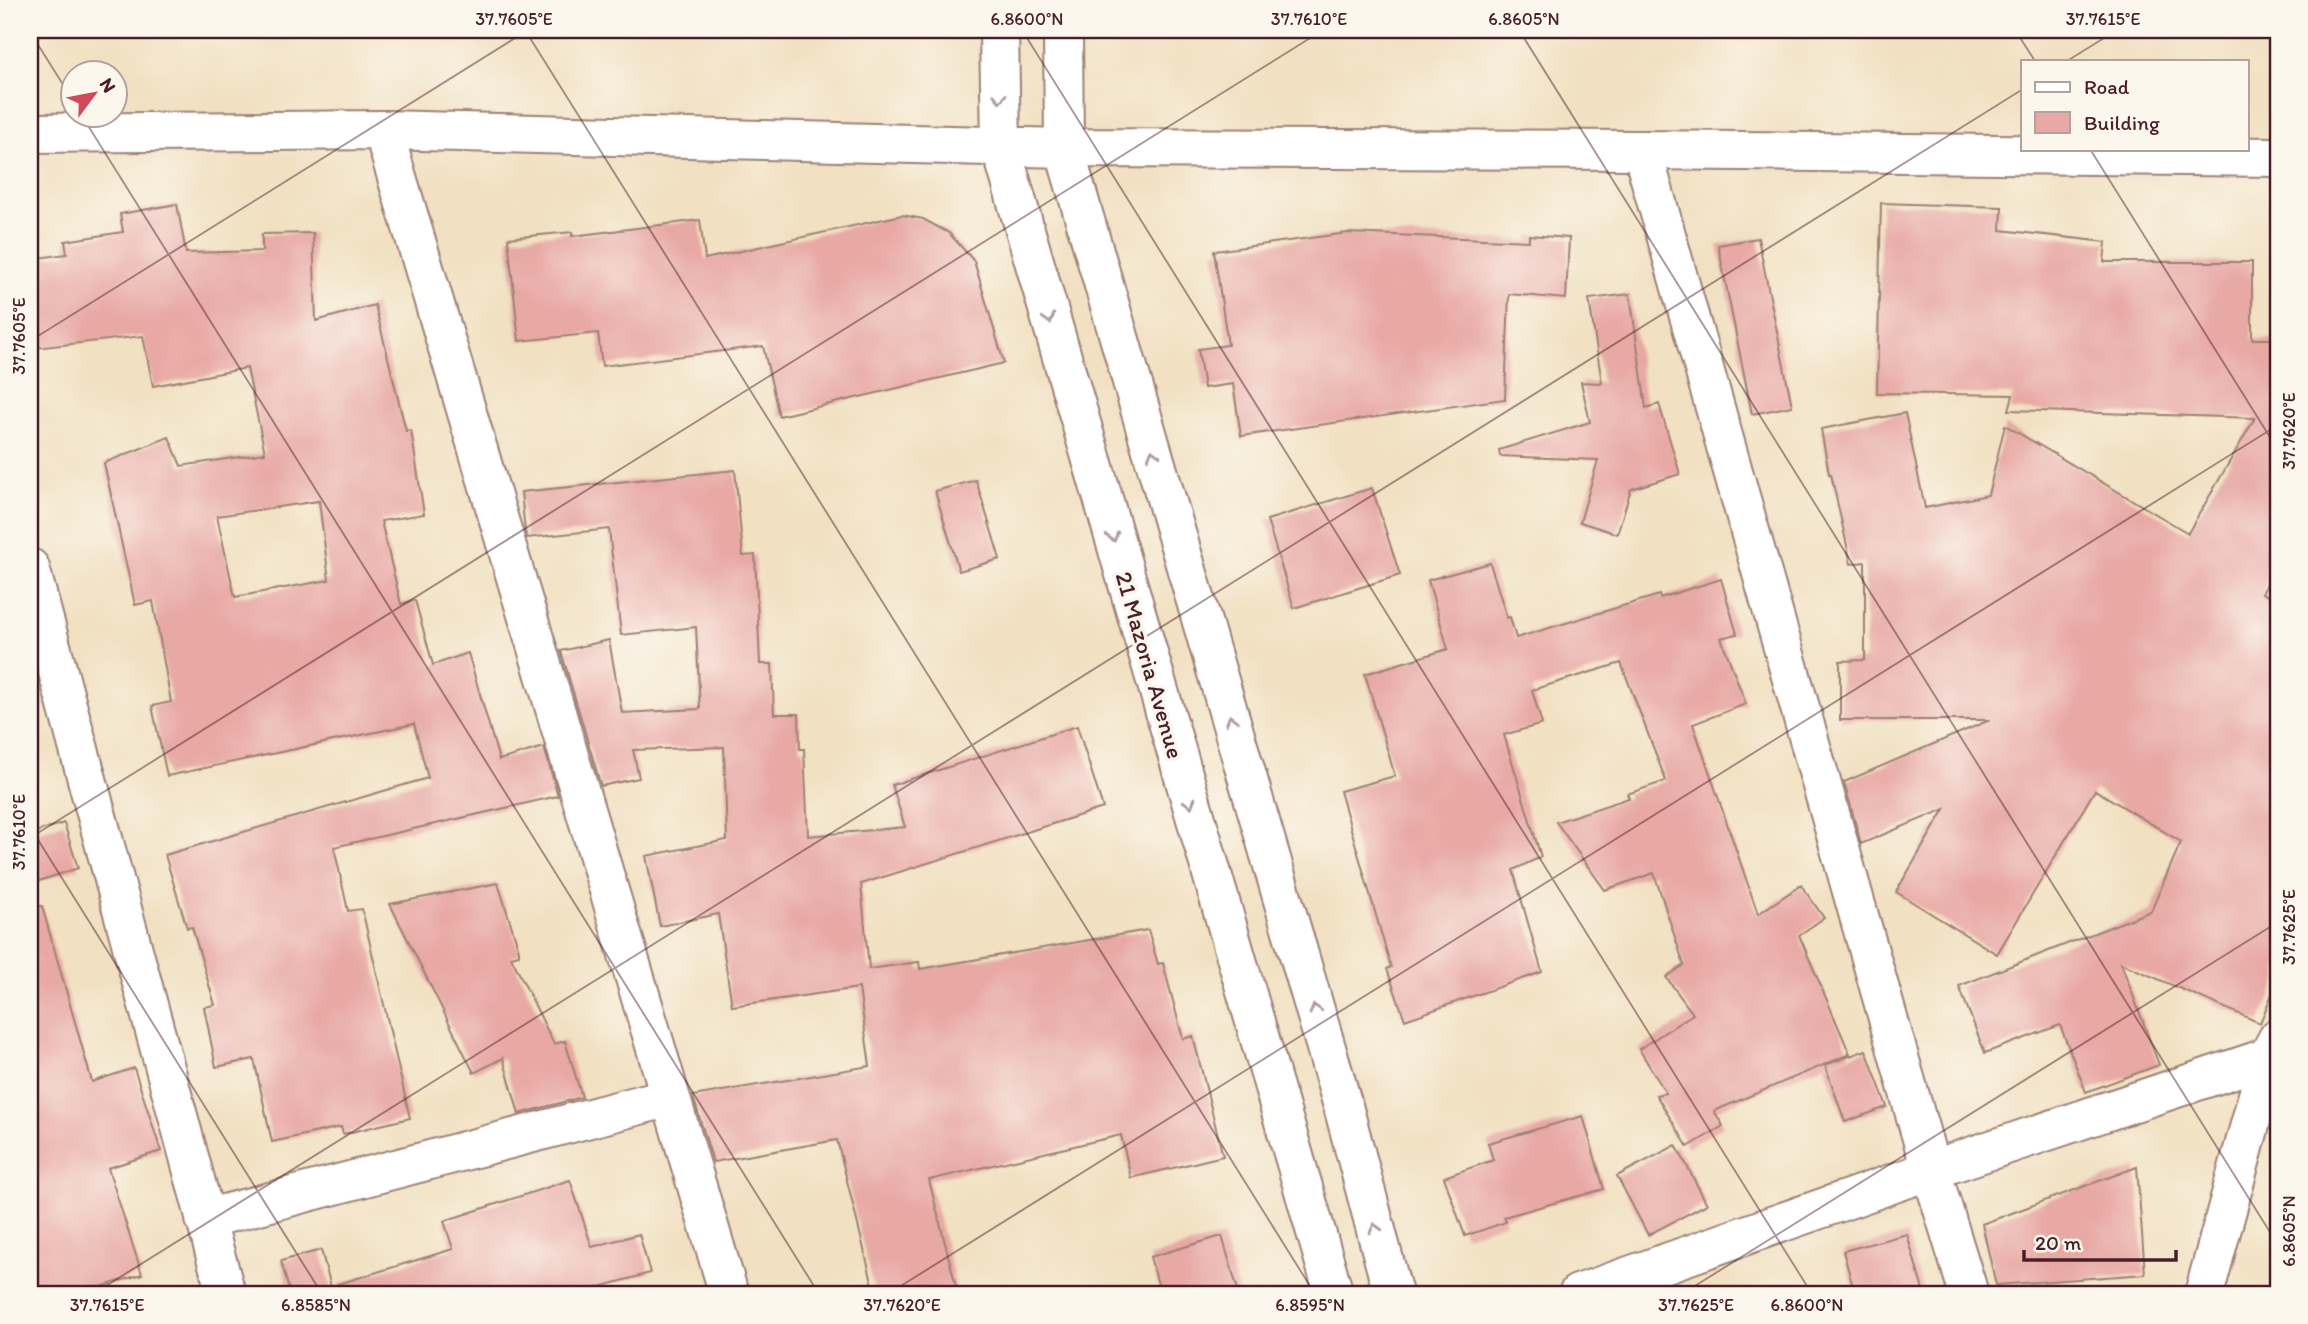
<svg xmlns="http://www.w3.org/2000/svg" width="2308" height="1324" viewBox="0 0 2308 1324" font-family="Itim,sans-serif">
  <rect width="100%" height="100%" fill="#fbf7ec"/>
  <filter id="ink" filterUnits="userSpaceOnUse"><feTurbulence type="fractalNoise" baseFrequency=".0143" numOctaves="2"/><feDisplacementMap in="SourceGraphic" scale="14" xChannelSelector="R" yChannelSelector="G"/><feConvolveMatrix kernelMatrix="1 2 1 2 8 2 1 2 1" color-interpolation-filters="sRGB"/></filter>
  <filter id="wash" filterUnits="userSpaceOnUse"><feTurbulence type="fractalNoise" baseFrequency=".00686" numOctaves="4" result="noise"/><feDisplacementMap in="SourceGraphic" scale="28" xChannelSelector="R" yChannelSelector="G"/><feGaussianBlur stdDeviation="1.57" result="paint"/><feColorMatrix in="noise" values="0 0 0 0 0 0 0 0 0 0 0 0 0 0 0 0 0 1.4 0 .05"/><feComposite in="paint" operator="in"/></filter>
  <g filter="url(#wash)">
    <rect width="100%" height="100%" fill="#f1e0c1"/>
    <g id="blocks">
      <path fill="#e8a8a4" fill-rule="evenodd" d="M1881,203l121,4 -1,23 105,12 -2,20h148v77h26v226l-16,28 16,8v379l-18,43 -139,-60 38,102 -73,27 -26,-67 -75,28 -26,-67 192,-75 30,-69 -86,-52 -98,164 -101,-62 49,-83 -84,35 -17,-62 146,-62h-150v-59l25,-1v-98l-14,2 -20,-90h-2l-8,-45 84,-16 20,95 63,-13 17,-70 183,108 67,-115 -246,-8 4,-15 -136,-2z
        M177,204l9,49 76,-2v-17l51,-1 3,88 59,-16 31,126 5,-1 13,84 -43,7 20,83 14,-4 18,65 35,-12 31,107 45,-13 14,49 -224,51 14,64 14,-2 48,209 -67,16 -2,-7 -69,15 -18,-83 -38,8 -12,-60 11,-2 -23,-78 -5,1 -22,-73 263,-77 -14,-54 -247,52 -15,-70 19,-4 -18,-101 -18,4 -31,-142 65,-26 12,29 84,-13 -18,-85 -94,18 -10,-50 -108,12 -2,-21 -3,1v-69l37,-5 -2,-13 58,-9 -3,-18zM319,501l10,79 -94,17 -18,-81z
        M902,215l21,4 26,14 25,28 30,102 -225,53 -16,-70 -161,20 -4,-33 -79,8 -11,-103 64,-6v4l128,-16 5,39z
        M1348,233l181,8v-6l40,3 -3,61 -57,-5 -4,105 -264,37 -8,-52 -29,4 -6,-39 30,-4 -14,-94z
        M1758,238l34,168 -40,8 -34,-169z
        M1630,294l16,114 13,-4 21,70 -49,15 -14,45 -37,-12 18,-62 -98,-4 -1,-6 91,-28 -9,-40 21,1 -13,-84z
        M735,470l8,86 12,-1 5,109h12l2,50h25l1,35h4l4,87 97,-9 -13,-42 185,-59 26,82 -242,76 8,85 50,-7 1,7 228,-39 10,34 5,-1 20,76 10,-3 30,120 -92,22 -10,-43 -192,45 29,114h-83l-38,-154 -124,22 -20,-66 177,-30 -11,-78 -127,18 -14,-92 -58,12 -14,-70 81,-16 -3,-93 -91,3 6,28 -38,8 -40,-135 48,-11 13,73 78,-4 -4,-82 -75,8 -12,-106 -82,9 -2,-7 -4,-39z
        M976,480l24,79 -41,12 -24,-80z
        M1372,488l28,87 -106,33 -27,-88z
        M1490,563l17,55 3,-1 6,21 143,-43 1,3 61,-19 16,55 -16,4 25,66 -53,20 65,190 43,-29 23,33 -25,17 51,119 -136,57 9,15 -35,21 -32,-52 10,-2 -27,-44 54,-35 -27,-37 18,-12 -30,-92 -49,17 -49,-68 73,-24 -2,-4 39,-13 -45,-118 -89,27 10,34 -38,11 37,122 -28,13 29,102 -137,48 -18,-51 4,-2 -51,-176 55,-15 -30,-102 83,-25 -20,-69z
        M64,823l14,45 -48,16v-50z
        M498,883l21,67v5l-8,2 43,87 11,-3 17,56 -63,17 -16,-56 -29,15 -84,-169z
        M42,906l50,176 42,-14 27,83 -53,17 34,106 -63,20h-49v-387z
        M1866,1050l21,57 -42,15 -20,-57z
        M1583,1116l21,73 -100,28 2,5 -41,14 -21,-59 49,-17 -5,-17z
        M1676,1145l31,59 -59,31 -31,-59z
        M2137,1167l8,107 -149,11 -14,-61z
        M570,1180l22,67 47,-13 11,39 -75,21h-235l-2,-10 115,-35 -9,-28z
        M1907,1234l17,60h-69l-12,-43z
        M1222,1236l17,58h-78l-11,-37z
        M321,1250l12,44h-43l-9,-33z"/>
    </g>
  </g>
  <g filter="url(#ink)">
    <use href="#blocks" fill-opacity="0" stroke="#9e8076" stroke-width="2"/>
    <g fill="none" stroke-linecap="round" stroke-linejoin="round">
      <defs>
        <path id="minor" d="M383,130l346,1164
          M1642,150l289,1020 38,124
          M30,568l196,726
          M205,1219l465,-122
          M1578,1294l353,-124 347,-116
          M2204,1294l65,-239 9,-17"/>
        <path id="major" d="M999,30l2,117 333,1147
          M1063,30l1,118 279,958 50,188
          M30,133l353,-3 681,18 578,2 636,7"/>
      </defs>
      <use href="#minor" stroke="#9e8076" stroke-width="42"/>
      <use href="#major" stroke="#9e8076" stroke-width="42"/>
      <use href="#minor" stroke="#fff" stroke-width="38"/>
      <use href="#major" stroke="#fff" stroke-width="38"/>
    </g>
    <defs><path id="oneway-chevron" d="M-2-3.5L2.5 0L-2 3.5" fill="none" stroke-width="1.6" stroke-linecap="round" stroke-linejoin="round" transform="scale(1.75)"/></defs>
    <g stroke="#ae9aa0">
      <use href="#oneway-chevron" transform="translate(1000 98) rotate(89)"/>
      <use href="#oneway-chevron" transform="translate(1049 319) rotate(74)"/>
      <use href="#oneway-chevron" transform="translate(1153 454) rotate(-106)"/>
      <use href="#oneway-chevron" transform="translate(1113 537) rotate(74)"/>
      <use href="#oneway-chevron" transform="translate(1231 720) rotate(-106)"/>
      <use href="#oneway-chevron" transform="translate(1190 803) rotate(74)"/>
      <use href="#oneway-chevron" transform="translate(1315 1009) rotate(-106)"/>
      <use href="#oneway-chevron" transform="translate(1375 1228) rotate(-105)"/>
    </g>
  </g>
  <path fill="none" stroke="#4a1f2b" stroke-width="2" stroke-opacity="0.45" d="M525,30l790,1264M1022,30l790,1264M1519,30l759,1215M2015,30l20,31M30,32l44,70M2067,61l50,-31M82,116l737,1178M2090,149l188,301M30,341l498,-311M30,827l292,467M30,838l1293,-808M93,1294l1930,-1205M888,1294l1390,-869M1682,1294l596,-372"/>
  <g text-anchor="middle" dominant-baseline="central" stroke-width="7" stroke-linejoin="round" paint-order="stroke">
    <g font-size="24" fill="#4a1f2b" stroke="#fbf7ec">
      <text transform="translate(1150 665) rotate(74)">21 Mazoria Avenue</text>
    </g>
  </g>
  <rect width="2308" height="1324" fill="none" stroke="#fbf7ec" stroke-width="77"/>
  <rect x="2021" y="60" width="228" height="91" fill="#fbf7ec" stroke="#b4a19f" stroke-width="2"/>
  <rect x="2035" y="82" width="35" height="10" fill="#ffffff" stroke="#b4a19f" stroke-width="2"/>
  <text x="2084" y="94" font-size="21" fill="#4a1f2b">Road</text>
  <rect x="2035" y="112" width="35" height="21" fill="#e8a8a4" stroke="#b4a19f" stroke-width="2"/>
  <text x="2084" y="130" font-size="21" fill="#4a1f2b">Building</text>
  <g transform="translate(94 94) rotate(58)"><circle r="33" fill="#fbf7ec" stroke="#b4a19f" stroke-width="2"/>
  <path d="M0-5L12 26L0 18L-12 26Z" fill="#d1495b"/>
  <text y="-10" font-size="19" font-weight="bold" text-anchor="middle" fill="#4a1f2b">N</text>
  </g>
  <path d="M2024 1250v10h152v-10" fill="none" stroke="#4a1f2b" stroke-width="3.5"/>
  <text x="2035" y="1250" font-size="21" fill="#4a1f2b" stroke="#fbf7ec" stroke-width="5" paint-order="stroke">20 m</text>
  <rect x="38" y="38" width="2232" height="1248" fill="none" stroke="#4a1f2b" stroke-width="2.5"/>
  <g font-size="18" text-anchor="middle" fill="#4a1f2b">
    <text x="514" y="25">37.7605°E</text>
    <text x="1027" y="25">6.8600°N</text>
    <text x="1309" y="25">37.7610°E</text>
    <text x="1524" y="25">6.8605°N</text>
    <text x="2103" y="25">37.7615°E</text>
    <text transform="translate(19 336) rotate(-90)" y="6">37.7605°E</text>
    <text transform="translate(2289 431) rotate(-90)" y="6">37.7620°E</text>
    <text transform="translate(19 832) rotate(-90)" y="6">37.7610°E</text>
    <text transform="translate(2289 927) rotate(-90)" y="6">37.7625°E</text>
    <text transform="translate(2289 1231) rotate(-90)" y="6">6.8605°N</text>
    <text x="107" y="1311">37.7615°E</text>
    <text x="316" y="1311">6.8585°N</text>
    <text x="902" y="1311">37.7620°E</text>
    <text x="1310" y="1311">6.8595°N</text>
    <text x="1696" y="1311">37.7625°E</text>
    <text x="1807" y="1311">6.8600°N</text>
  </g>
</svg>
